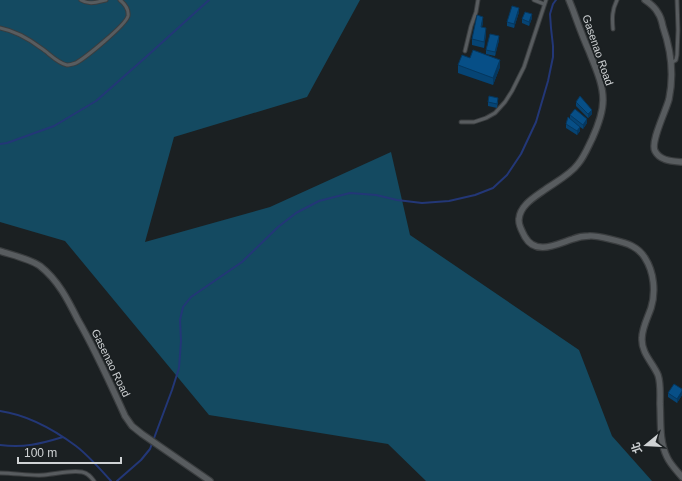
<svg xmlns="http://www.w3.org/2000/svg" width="682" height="481" viewBox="0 0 682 481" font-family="Helvetica,'Noto Sans TC',sans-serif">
  <rect width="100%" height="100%" fill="#1b2022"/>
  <path fill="#144a61" d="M0,0h360l-53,97 -133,40 -29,105 125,-35 121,-55 19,83 169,115 33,86 40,45h-226l-38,-37 -179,-29 -144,-174 -65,-19z"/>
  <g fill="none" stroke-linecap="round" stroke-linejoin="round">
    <path stroke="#233777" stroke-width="2" d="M0,144l7,-1 47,-17 42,-25 50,-44 63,-57
      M0,411c28,4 53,18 76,35 13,10 24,23 35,35
      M0,445c24,3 40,-1 63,-8
      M117,481l24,-21 9,-11 22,-59 7,-22 2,-27 -1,-21 3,-13 8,-10 51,-35 36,-35 18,-14 23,-12 31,-8 26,2 21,5 25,3 27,-2 26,-6 18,-7 14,-13 14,-21 15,-32 12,-41 5,-24v-11l-2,-18 -1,-14 3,-10 3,-4"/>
    <defs>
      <path id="lane" d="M81,0c8,5 16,2 25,0
        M534,0l10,4
        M0,28c15,3 29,11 41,20 8,5 16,15 26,17 3,0 6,-1 9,-2 9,-5 50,-38 52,-47 1,-7 -3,-12 -8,-16
        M613,29c-1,-11 -1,-19 4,-29
        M465,51l6,-25 5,-14 2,-12
        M671,63l5,-3 1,-5 1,-25 -1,-30
        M461,122h13l12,-4 9,-5 10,-11 7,-11 12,-24 22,-67
        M0,473c15,0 30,3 44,2 13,-1 26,-5 38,-3 6,1 9,5 12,9"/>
      <path id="street" d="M569,0l4,10c5,14 10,28 16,41 6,16 14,32 14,49 0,13 -6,28 -11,39 -4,8 -8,18 -14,25 -8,11 -24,19 -35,27 -10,7 -23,15 -24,28 -1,6 3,12 6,18 11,19 32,7 48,2 5,-2 11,-3 16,-3 6,-1 36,6 43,10 6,3 10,7 13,12 9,14 11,34 6,50 -3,9 -9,20 -9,30 -1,15 11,25 16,37 3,9 2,20 2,29 1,17 -1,37 7,53 3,7 10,14 15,20
        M645,0c6,4 10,7 13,13 3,4 4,9 5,14 8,23 11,48 6,72 -3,12 -19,43 -14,52 5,10 17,10 27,11
        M0,251c12,4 30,8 40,15 18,14 28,34 38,54 18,31 32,63 47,96l7,10 10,8 68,47"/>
    </defs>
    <use href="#lane" stroke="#3a3d3f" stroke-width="5"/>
    <use href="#street" stroke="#3a3d3f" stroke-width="8"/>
    <use href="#lane" stroke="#585c5f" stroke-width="3"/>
    <use href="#street" stroke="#585c5f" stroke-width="5.5"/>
  </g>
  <path fill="#064474" d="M519,12l-5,16 -7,-2v-4z
    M532,18l-3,8 -7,-3v-4z
    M483,22l-1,5 4,7 -2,14 -12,-3v-6z
    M499,40l-4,16 -9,-2v-4z
    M458,65l42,2 -7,18 -35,-12z
    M488,102h10l-1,6 -9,-2z
    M576,102l16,12 -4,4 -12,-12z
    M570,115l17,8 -4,6 -3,-2v4l-3,4 -11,-7v-4l4,-5z
    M682,389v6l-5,8 -9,-6v-4z"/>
  <path fill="#05375e" d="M519,8v4l-5,16v-4z
    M532,14v4l-3,8v-4z
    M483,17v5l-2,11v-6z
    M486,28v6l-2,14v-6z
    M499,36v4l-4,16v-4z
    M500,60v7l-7,18v-7z
    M592,110v4l-4,4v-4z
    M587,119v4l-4,6v-4z
    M580,127v4l-3,4v-4z
    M682,391v4l-5,8v-4z"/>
  <path fill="#074f87" stroke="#05375e" d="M512,6l7,2 -5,16 -7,-2z
    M525,12l7,2 -3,8 -7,-3z
    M477,15l6,2 -2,10 5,1 -2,14 -12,-3z
    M490,34l9,2 -4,16 -9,-2z
    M473,50l27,10 -7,18 -35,-13 4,-10 8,3z
    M489,96l9,2 -1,6 -9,-2z
    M580,96l12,14 -4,4 -12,-12z
    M575,109l12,10 -4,6 -13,-10z
    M568,117l12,10 -3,4 -11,-7z
    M674,384l8,5v2l-5,8 -9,-6z"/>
  <g text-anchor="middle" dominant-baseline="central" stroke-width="3.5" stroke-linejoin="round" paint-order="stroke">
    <g font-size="11" fill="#cfd2d4" stroke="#1b2022">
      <text transform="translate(598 50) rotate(71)">Gasenao Road</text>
      <text transform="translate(111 363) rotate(64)">Gasenao Road</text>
    </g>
  </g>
  <g transform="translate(646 445) rotate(252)" stroke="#1b2022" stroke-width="3" paint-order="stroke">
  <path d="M0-3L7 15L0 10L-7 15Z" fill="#cfd2d4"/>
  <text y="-6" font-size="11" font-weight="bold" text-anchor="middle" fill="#cfd2d4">北</text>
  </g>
  <path d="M18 457v6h103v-6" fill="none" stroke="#cfd2d4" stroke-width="2"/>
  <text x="24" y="457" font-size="12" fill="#cfd2d4" stroke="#1b2022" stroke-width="3" paint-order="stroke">100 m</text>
</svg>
